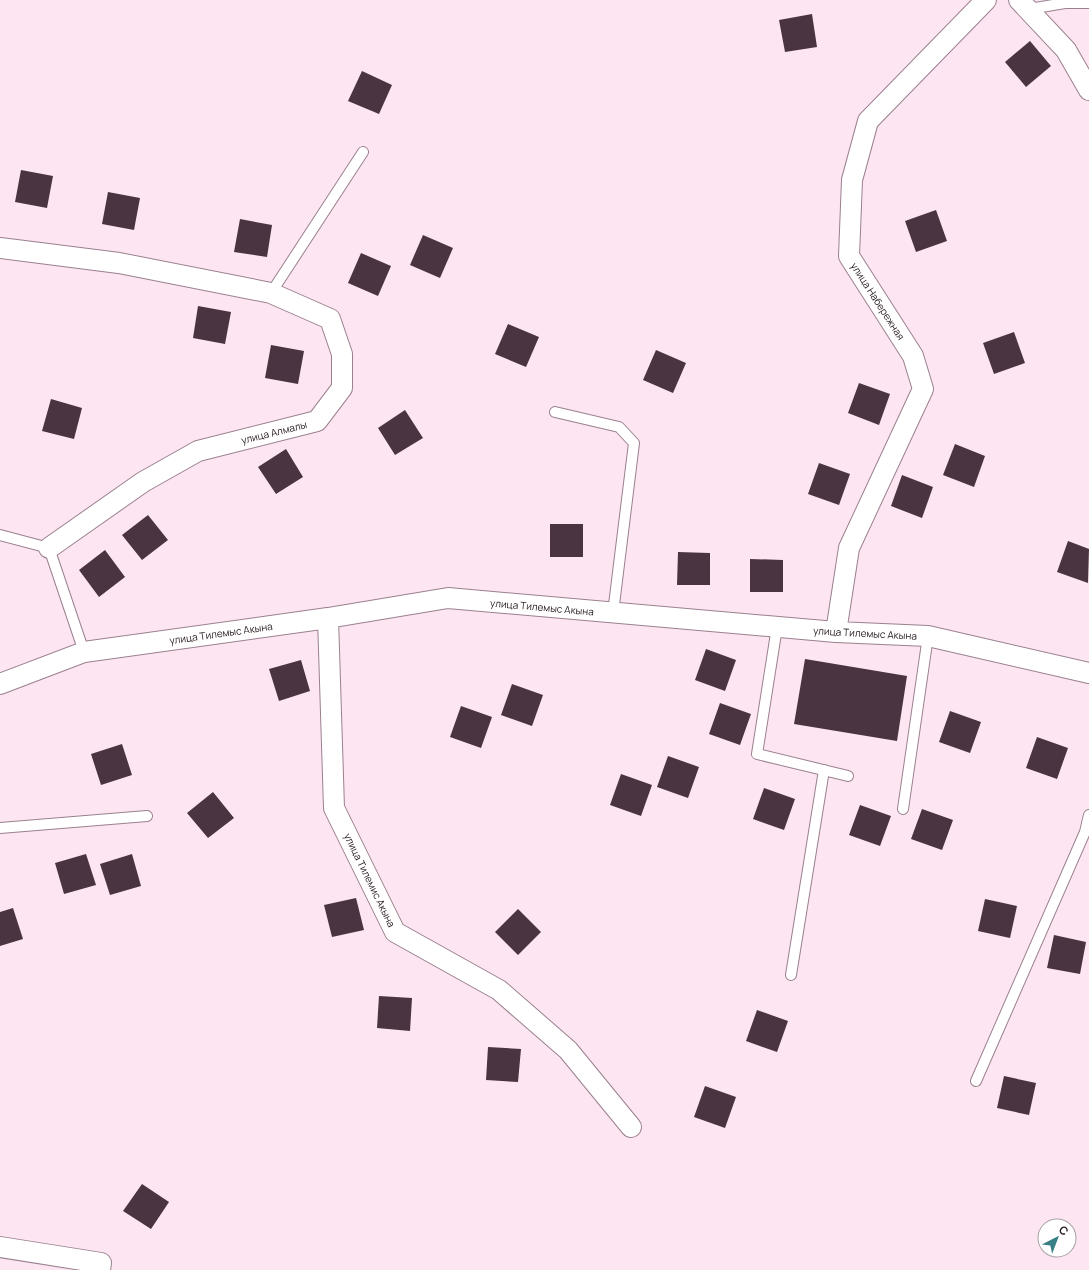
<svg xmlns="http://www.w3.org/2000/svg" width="1089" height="1270" viewBox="0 0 1089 1270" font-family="Manrope,sans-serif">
  <rect width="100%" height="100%" fill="#fde5f2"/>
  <path fill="#4b3441" d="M812,14l5,33 -32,5 -6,-32z
    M1030,41l21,25 -25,21 -21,-25z
    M362,71l30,14 -13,29 -31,-13z
    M21,170l32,6 -6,32 -32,-6z
    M108,192l32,6 -6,32 -32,-6z
    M936,210l11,31 -31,11 -11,-31z
    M240,219l32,6 -5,32 -33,-5z
    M423,235l30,13 -13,30 -30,-13z
    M361,253l30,13 -13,30 -30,-13z
    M198,306l33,6 -6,32 -32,-6z
    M508,324l31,13 -13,30 -31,-13z
    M1014,332l11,31 -31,11 -11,-31z
    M271,345l33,6 -6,33 -33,-6z
    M656,350l30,13 -13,30 -30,-13z
    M859,383l31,11 -11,31 -31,-12z
    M51,399l31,9 -8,31 -32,-8z
    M405,410l18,28 -28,17 -17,-27z
    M955,444l30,12 -11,31 -31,-12z
    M286,449l17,28 -27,17 -18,-27z
    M819,463l31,11 -11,31 -31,-11z
    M902,475l31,12 -11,31 -31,-12z
    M148,515l20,25 -26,20 -20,-25z
    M550,524h33v33h-33z
    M1068,541l21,8 -1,34 -31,-11z
    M105,550l20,27 -26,20 -20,-27z
    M678,552l32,1v32h-33z
    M750,559l33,1v32h-33z
    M706,649l30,11 -11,31 -30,-11z
    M805,659l102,17 -10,65 -103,-17z
    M301,660l9,31 -31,10 -10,-32z
    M512,684l31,11 -11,31 -31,-11z
    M720,703l31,11 -11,31 -31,-11z
    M461,706l31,11 -11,31 -31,-11z
    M950,711l31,11 -11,31 -31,-11z
    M1037,737l31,11 -11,31 -31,-11z
    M122,744l10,31 -31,10 -10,-31z
    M668,756l31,11 -11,31 -31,-11z
    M621,774l31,11 -11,31 -31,-11z
    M764,788l31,11 -11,31 -31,-11z
    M213,792l21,26 -26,20 -21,-25z
    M860,805l31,11 -11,30 -31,-11z
    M922,809l31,11 -11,30 -31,-11z
    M86,854l10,31 -32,9 -9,-31z
    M132,854l9,32 -31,9 -10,-31z
    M356,898l8,32 -32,7 -8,-32z
    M985,899l32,7 -7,32 -32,-7z
    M13,908l10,31 -23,7v-34z
    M518,909l23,23 -23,23 -23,-23z
    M1054,935l32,7 -6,32 -33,-6z
    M379,996l33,2 -2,33 -33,-3z
    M757,1010l31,11 -11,31 -31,-11z
    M488,1047l33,2 -3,33 -32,-2z
    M1004,1076l32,7 -7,32 -32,-7z
    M705,1086l31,11 -11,31 -31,-11z
    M142,1184l27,18 -18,27 -28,-18z"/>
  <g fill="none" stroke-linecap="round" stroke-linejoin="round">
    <defs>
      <path id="lane" d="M1029,9l36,-6h24
        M271,293l92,-141
        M555,412l64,15 15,16 -21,170
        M0,535l49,13 35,104
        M777,627l-20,127 91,22
        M903,809l25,-173
        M0,828l147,-12
        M791,975l33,-205
        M976,1081l109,-249 4,-17"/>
      <path id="street" d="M1019,0l47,50 23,40
        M0,248l119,15 152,30 59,26 12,35v34l-25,33 -119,30 -55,31 -94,66
        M328,618l6,190 61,124 104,58 69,60 63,77
        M836,632l13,-84 74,-159 -10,-33 -64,-100 3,-76 16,-59 118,-121
        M0,684l84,-32 244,-34 120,-20 388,34 92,4 161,37
        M0,1247l101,16 -1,7"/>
    </defs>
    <use href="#lane" stroke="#9b808f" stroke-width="12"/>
    <use href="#street" stroke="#9b808f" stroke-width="22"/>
    <use href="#lane" stroke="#fff" stroke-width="10"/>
    <use href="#street" stroke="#fff" stroke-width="20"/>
  </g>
  <g text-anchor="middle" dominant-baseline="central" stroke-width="4" stroke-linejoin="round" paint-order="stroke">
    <g font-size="10" fill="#24191f" stroke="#fff">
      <text transform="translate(878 301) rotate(57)">улица Набережная</text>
      <text transform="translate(274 432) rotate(-14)">улица Алмалы</text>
      <text transform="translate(542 607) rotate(5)">улица Тилемыс Акына</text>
      <text transform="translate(221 633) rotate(-8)">улица Тилемыс Акына</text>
      <text transform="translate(865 633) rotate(3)">улица Тилемыс Акына</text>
      <text transform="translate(370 880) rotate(64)">улица Тилемис Акына</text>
    </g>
  </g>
  <g transform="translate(1057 1238) rotate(42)"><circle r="19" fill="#ffffff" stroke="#a7a3a5"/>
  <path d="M0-3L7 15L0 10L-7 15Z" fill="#388086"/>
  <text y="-6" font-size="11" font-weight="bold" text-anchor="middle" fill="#24191f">С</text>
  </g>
</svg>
